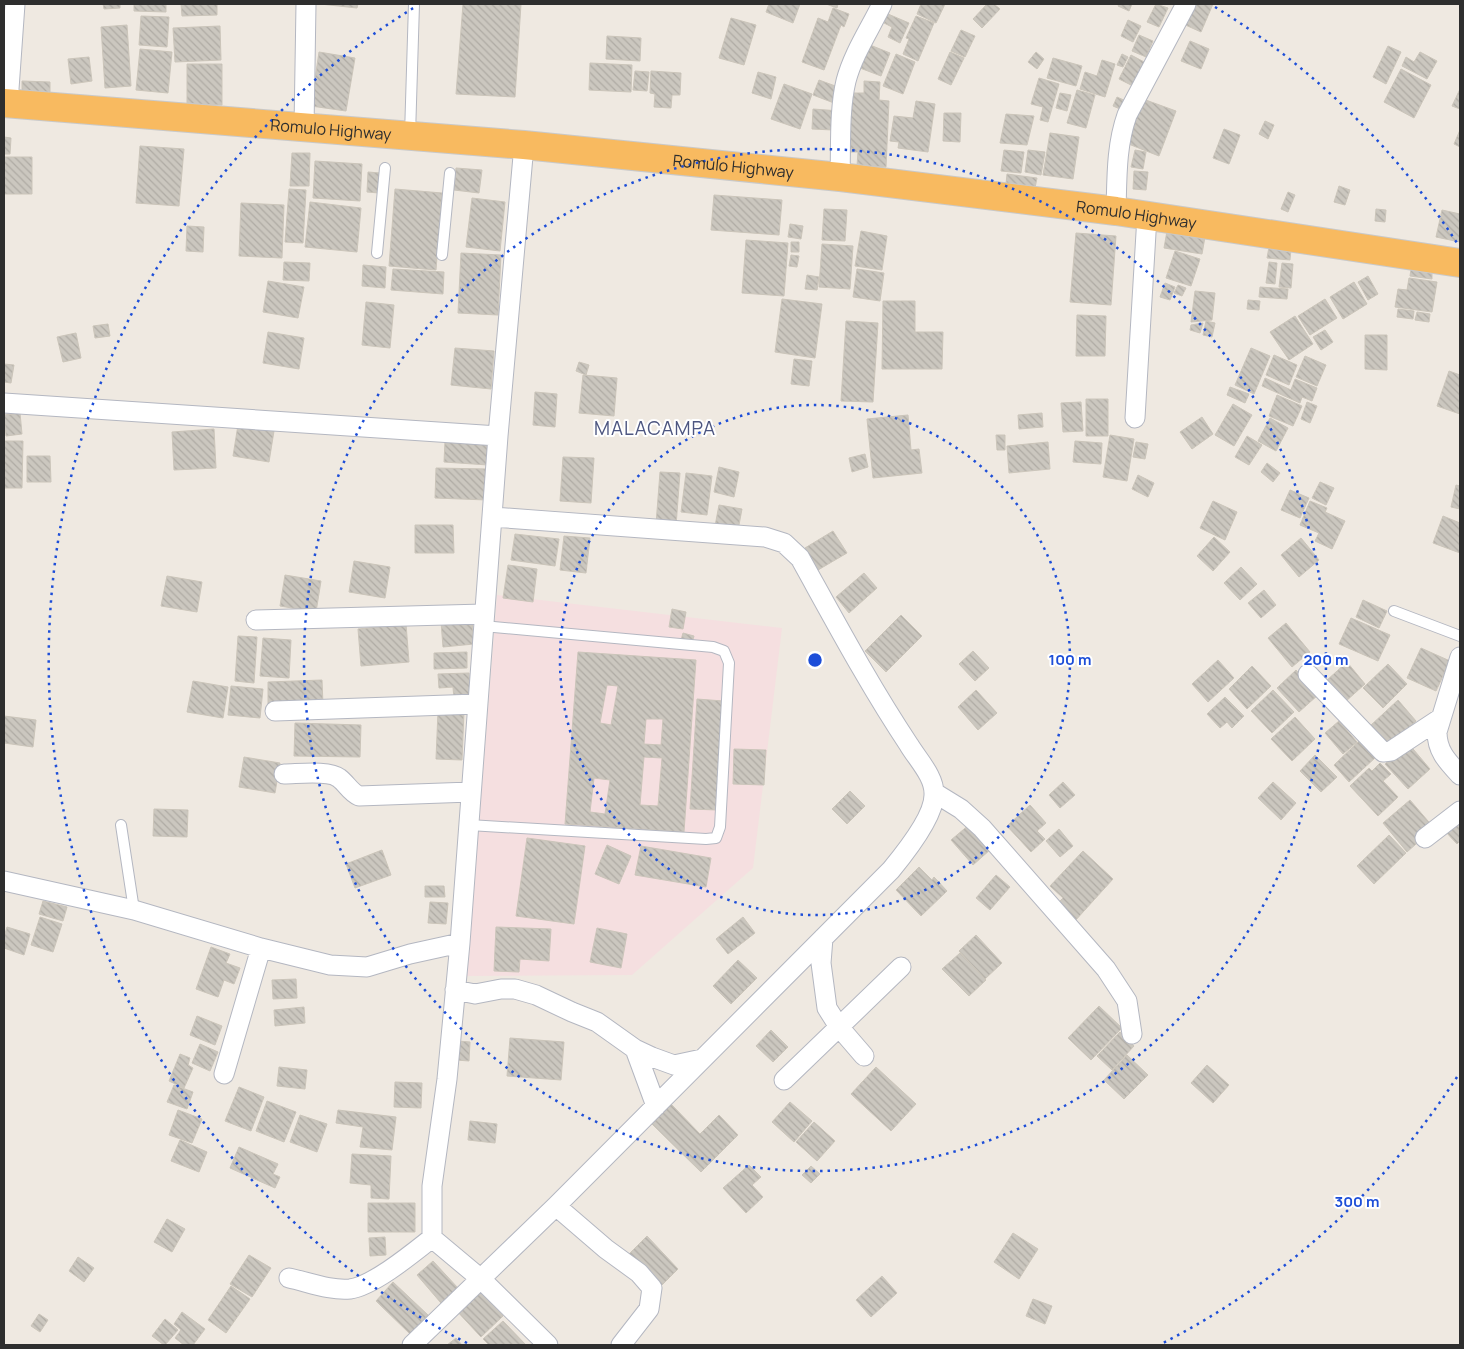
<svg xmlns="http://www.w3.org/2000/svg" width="1464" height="1349" viewBox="0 0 1464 1349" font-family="Manrope,sans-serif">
  <defs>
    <pattern id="building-back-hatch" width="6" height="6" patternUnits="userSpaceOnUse" patternTransform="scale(1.25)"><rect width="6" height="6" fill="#cbc7bf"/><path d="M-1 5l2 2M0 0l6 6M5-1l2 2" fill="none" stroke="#afaba4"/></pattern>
  </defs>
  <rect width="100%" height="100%" fill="#efe9e1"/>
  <path fill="#f5dfe0" d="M497,595l285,33 -29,240 -121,107 -165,1z"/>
  <path fill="url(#building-back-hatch)" stroke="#cbc5ba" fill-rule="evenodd" d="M103,4h17v4l-16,1z
    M134,4h32v8l-32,-1z
    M181,4h36v11l-35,1z
    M320,4h38l-1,4z
    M463,4h58l-6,93 -59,-3z
    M769,4h31l-7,19 -27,-11z
    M826,4h12l-1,4z
    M921,4h24l-9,19 -19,-9z
    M987,4h7l6,5 -18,19 -9,-9z
    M1119,4h13l-3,7 -11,-5z
    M1156,4l12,4 -9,19 -12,-5z
    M1190,4h23l-12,28 -20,-9z
    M833,8l16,6 -5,13 -3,-2 -17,45 -22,-8 16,-44 10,4z
    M888,14l21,9 -9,20 -12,-6 4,-10 -8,-4z
    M141,16l28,1 -2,30 -28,-2z
    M916,16l18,7 -16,38 -15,-7 6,-15 -3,-1z
    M731,18l25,7 -12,40 -25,-7z
    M1128,20l13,6 -8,16 -12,-6z
    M127,25l4,61 -26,2 -4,-61z
    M220,26l1,34 -46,2 -2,-34z
    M961,30l14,6 -10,21 -14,-6z
    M1139,35l14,6 -7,16 -14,-6z
    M607,36l34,2 -1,23 -34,-2z
    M1190,41l19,8 -8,20 -20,-8z
    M870,45l20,8 -9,23 -21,-8z
    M1388,46l13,6 -15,32 -13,-7z
    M140,49l32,3 -4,41 -32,-3z
    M319,52l36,6 -9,53 -35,-5z
    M950,52l14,6 -13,27 -13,-6z
    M1036,52l8,7 -7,10 -9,-7z
    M1420,52l17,9 -10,18 -25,-13 4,-9 8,5z
    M896,54l19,8 -12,32 -20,-8z
    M1122,54l6,3 -5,10 -6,-2z
    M1131,55l17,9 -11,24 -18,-9z
    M89,57l3,24 -21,3 -3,-25z
    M1053,58l29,8 -6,20 -29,-8z
    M1102,60l13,4 -10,33 -25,-8 5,-17 12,4z
    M590,63l42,2 -1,27 -42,-2z
    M187,64h35v41l-35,-1z
    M1401,69l30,16 -17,33 -30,-16z
    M635,71l14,1 -2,19 -14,-1z
    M651,71l30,2 -1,22h-8l-1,13 -17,-1 1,-13 -5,-1z
    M758,72l18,5 -5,22 -19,-6z
    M1039,78l20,6 -11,38 -8,-2 3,-13 -12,-3z
    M819,80l19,7 -4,16 -21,-8z
    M22,81l28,1v12l-28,-1z
    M864,81l16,1 -1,18 10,1 -3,66 -29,-1 1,-14h-11l3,-59h14z
    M784,84l28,10 -12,35 -29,-10z
    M1460,89v20l-8,-3z
    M1077,90l18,5 -9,33 -19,-5z
    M1060,93l11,2 -4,16 -11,-3z
    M1117,97l9,4 1,11 -14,-6z
    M1143,99l33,12 -17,45 -33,-13z
    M916,101l19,3 -7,48 -30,-4 1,-6 -9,-1 4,-25 19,2z
    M813,109l27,2 -7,19 -21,-1z
    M944,113h17l-1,29 -17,-1z
    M1006,114l28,2 -7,29 -27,-2z
    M1265,121l9,4 -6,14 -9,-5z
    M1224,129l16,6 -11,29 -16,-6z
    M1460,130v17l-6,-3z
    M1050,133l29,4 -6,42 -30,-4z
    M4,137l7,1 -1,16h-6z
    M140,146l44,3 -5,57 -43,-3z
    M1004,150l20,2 -3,21 -20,-2z
    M1028,150l17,2 -4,23 -16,-3z
    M1135,150l11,2 -3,17 -12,-2z
    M292,153h18l-1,33h-19z
    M4,157h28v37h-28z
    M315,161l47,3 -2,37 -47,-3z
    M456,168l26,2 -3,23 -25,-3z
    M1134,171l14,1 -2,18 -13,-1z
    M368,172l12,1 -1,20 -12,-1z
    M1007,174l30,4 -2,10 -29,-4z
    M1339,186l11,4 -5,15 -11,-3z
    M289,189l17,1 -3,53 -18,-1z
    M395,189l47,4 -6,77 -47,-4z
    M1288,192l7,3 -7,17 -7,-3z
    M714,195l68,5 -3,35 -68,-5z
    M472,198l33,4 -5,49 -34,-4z
    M310,202l51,6 -4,44 -52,-5z
    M241,203l43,2 -2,53 -43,-2z
    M824,209l23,1 -2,31 -23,-1z
    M1376,209l10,1 -1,12 -10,-1z
    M1442,210l18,4v28l-24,-5z
    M790,224l13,2 -2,13 -13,-2z
    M187,226l17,1 -1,25 -17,-1z
    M861,231l26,5 -5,34 -27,-4z
    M1167,231l38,6 -3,17 -38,-6z
    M1076,233l40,3 -5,69 -41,-3z
    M746,240l42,3 -4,53 -42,-3z
    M791,242h8v10h-8z
    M822,244l31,2 -3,43 -31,-2z
    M1269,247l22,2 -1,11 -23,-2z
    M1175,251l25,8 -9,27 -25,-8z
    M461,253l40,2 -3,60 -40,-2z
    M791,255l8,1 -2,11 -8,-1z
    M284,262l26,1 -1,18 -26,-1z
    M1269,262l8,1 -2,21 -9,-1z
    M1282,263l11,1 -2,24 -12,-1z
    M363,265l23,2 -1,21 -23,-2z
    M393,269l51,3 -1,22 -52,-4z
    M857,269l27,4 -4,28 -27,-4z
    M1411,269l21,3v7l-22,-3z
    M807,275l12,2 -2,13 -12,-1z
    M1368,276l10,18 -10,6 -10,-18z
    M1409,278l28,4 -5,30 -37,-5 3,-18 9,1z
    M268,281l36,6 -6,31 -35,-6z
    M1354,282l13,22 -24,15 -13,-22z
    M1165,283l10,4 -5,13 -10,-3z
    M1178,285l8,3 -4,8 -8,-3z
    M1260,287l28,2 -1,10 -28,-2z
    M1195,291l20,2 -3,27 -21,2z
    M782,299l40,5 -7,54 -40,-6z
    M1325,299l12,19 -27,17 -12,-19z
    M1248,300l12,1 -1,9 -12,-1z
    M883,301h32v31h28l-1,37h-60z
    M366,302l28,3 -4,43 -28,-3z
    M1398,309l16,2 -1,8 -16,-2z
    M1417,312l13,2 -1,8 -14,-2z
    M1077,315l29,1 -1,40h-29z
    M1295,316l18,28 -24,16 -19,-28z
    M846,321l32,2 -5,79 -32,-1z
    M1206,321l9,2 -3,14 -9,-2z
    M1203,323l-3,10 -10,-3 1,-5z
    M108,324l2,12 -15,2 -2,-12z
    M1325,330l8,12 -12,8 -8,-13z
    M268,332l36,6 -5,31 -36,-6z
    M76,333l5,25 -18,4 -6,-25z
    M1365,335h22v35l-22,-1z
    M455,348l39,3 -3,38 -40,-4z
    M1251,348l19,8 -16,38 -19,-9z
    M1274,355l23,10 -8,20 -23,-10z
    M1305,356l21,9 -9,21 -21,-9z
    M794,359l18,2 -3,25 -18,-2z
    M579,362l10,3 -3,10 -10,-4z
    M4,364l10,1 -3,18 -7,-1z
    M1449,371l11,4v39l-23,-8z
    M583,375l34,3 -3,38 -35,-3z
    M1265,378l26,12 4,-11 22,9 -5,13 -10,-4 -2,6 -38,-17z
    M1230,387l19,7 -4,9 -18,-8z
    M535,392l22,2 -2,33 -22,-2z
    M1277,395l25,11 -9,20 -24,-10z
    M1086,399h22v37h-22z
    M1081,402l2,29 -20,1 -2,-29z
    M1307,402l10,4 -7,17 -9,-4z
    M1233,404l19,11 -18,31 -19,-11z
    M20,413l2,21 -16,2 -2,-21z
    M1042,413l1,14 -24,2 -1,-14z
    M908,415l3,35 8,-1 3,24 -49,5 -6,-59z
    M1202,417l11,17 -21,15 -12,-17z
    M1270,418l18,10 -12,23 -18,-10z
    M238,425l36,6 -5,31 -36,-6z
    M214,429l2,39 -42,2 -2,-38z
    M996,435h9v15h-8z
    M1110,435l24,4 -7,42 -24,-4z
    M1247,436l15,9 -13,20 -14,-8z
    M4,441h19l-1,47h-18z
    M445,441l44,3 -1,21 -44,-3z
    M1075,441l27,2 -1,21 -28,-2z
    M1048,442l2,27 -41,4 -2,-27z
    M1136,442l12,2 -3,15 -12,-2z
    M865,454l3,13 -16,5 -3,-14z
    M27,456h23l1,26h-24z
    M563,457l31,1 -3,45 -31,-2z
    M1267,463l13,10 -7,9 -12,-10z
    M719,467l20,5 -5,25 -20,-5z
    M436,468l52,1 -1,31 -52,-2z
    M660,472l20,1 -4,53 -20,-2z
    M686,473l26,3 -5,39 -26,-3z
    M1138,475l16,8 -6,14 -16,-8z
    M1320,482l14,6 -8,17 -14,-7z
    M1456,485l4,1v23l-9,-2z
    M1290,490l19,8 -9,20 -19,-8z
    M1213,501l24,11 -12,28 -25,-12z
    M1310,501l17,7 -2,4 20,9 -13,28 -17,-8 4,-8 -19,-8z
    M719,505l23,4 -4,21 -23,-4z
    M1443,516l17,7v30l-27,-10z
    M415,525h38l1,28h-39z
    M833,531l14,22 -29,17 -13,-22z
    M515,534l44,5 -4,27 -44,-6z
    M564,536l26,2 -4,35 -26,-3z
    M1214,537l16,15 -17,19 -16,-15z
    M1301,538l18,22 -20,17 -18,-22z
    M354,561l36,6 -5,31 -36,-6z
    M508,565l29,4 -4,33 -30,-4z
    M1241,567l16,17 -17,16 -16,-17z
    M864,573l13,15 -28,25 -13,-16z
    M285,575l36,6 -5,31 -36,-6z
    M167,576l35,6 -5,30 -36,-6z
    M1264,590l12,15 -15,13 -13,-15z
    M1363,600l24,11 -8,17 -23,-11z
    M672,609l14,3 -3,17 -14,-2z
    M901,615l21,21 -36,36 -21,-21z
    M1351,618l39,17 -12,26 -39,-17z
    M472,619l2,25 -31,3 -2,-25z
    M1286,623l24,29 -18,15 -24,-29z
    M406,624l3,38 -48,4 -3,-37z
    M683,633l11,3 -2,7 -11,-3z
    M238,636l19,1 -3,46 -19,-2z
    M263,638l28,2 -2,38 -29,-2z
    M1421,648l29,13 -14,30 -29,-13z
    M973,651l16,17 -14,13 -16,-17z
    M467,652v16l-33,1v-16z
    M578,652l118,8 -12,172 -119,-8zM607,685l11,1 -7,39 -11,-2zM646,719h17l-2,26 -17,-1zM644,757l18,1 -4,48 -18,-1zM594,778l16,2 -5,34 -15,-2z
    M1218,660l16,18 -26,24 -16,-18z
    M1347,662l18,22 -20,18 -19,-21z
    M1388,664l19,20 -24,24 -20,-20z
    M1252,666l19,20 -24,23 -18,-20z
    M1296,670l22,25 -19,17 -22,-24z
    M469,673l1,25 -16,1 -1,-12 -14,1 -1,-14z
    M322,680l1,25 -55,2v-25z
    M193,681l35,6 -5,31 -36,-6z
    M231,686l32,3 -3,29 -32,-3z
    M976,690l21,23 -19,17 -20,-23z
    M1273,690l21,22 -22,21 -21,-22z
    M1225,697l19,19 -12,12 -5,-6 -7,6 -13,-14z
    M697,699l26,2 -6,109 -27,-1z
    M1398,700l18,21 -27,25 -19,-20z
    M438,711l26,1 -2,48 -26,-1z
    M4,716l32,4 -3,27 -29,-4z
    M1295,717l20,22 -23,22 -21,-22z
    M1339,721l18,21 -14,12 -18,-21z
    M295,723l66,2 -1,32 -66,-1z
    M1360,740l16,17 -27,25 -15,-17z
    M1408,743l22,26 -22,20 -23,-25z
    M734,749l32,1 -2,35 -31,-1z
    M1315,755l22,22 -16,15 -21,-21z
    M244,757l36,6 -5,30 -36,-6z
    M1380,763l11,11 -8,7 15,16 -20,19 -28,-30 19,-18 3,3z
    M1063,782l12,13 -15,13 -11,-13z
    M1273,782l23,21 -15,17 -23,-22z
    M850,791l15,15 -18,18 -15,-15z
    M1410,800l24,28 -27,24 -24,-29z
    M1030,805l16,18 -9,8 8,8 -14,13 -24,-26z
    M154,809l34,1 -1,27 -34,-1z
    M1460,816v25l-3,3 -13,-14z
    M970,824l21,25 -18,16 -22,-25z
    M1059,829l14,17 -13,11 -14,-16z
    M1389,835l17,18 -32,31 -17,-18z
    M527,838l58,8 -11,78 -58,-8z
    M607,845l24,11 -12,28 -24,-10z
    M641,846l70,12 -5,29 -71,-12z
    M382,850l9,25 -36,13 -9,-24z
    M1083,851l30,28 -39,43 -18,-17 7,-7 -13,-12z
    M919,867l13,13 2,-3 13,14 -26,25 -25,-26z
    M996,875l14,12 -20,23 -14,-12z
    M425,886h19l1,11h-20z
    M43,901l24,6 -4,14 -24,-7z
    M430,902l18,1 -2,21 -18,-1z
    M40,917l22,7 -9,28 -22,-7z
    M743,917l12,16 -27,21 -12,-15z
    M7,927l23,7 -6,21 -20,-7v-11z
    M496,927l55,2 -2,32 -29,-2 -1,13 -25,-1z
    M597,928l30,6 -6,34 -31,-6z
    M976,935l26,28 -17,16 -26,-28z
    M211,947l19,7 -4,9 14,5 -6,16 -10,-4 -6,17 -22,-8z
    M960,953l26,27 -17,16 -27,-27z
    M738,960l19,18 -26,26 -18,-18z
    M296,979l1,19 -24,1 -1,-19z
    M1099,1006l23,22 -31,32 -23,-22z
    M304,1007l1,16 -30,3 -1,-16z
    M197,1016l25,10 -7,19 -25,-10z
    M771,1030l17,17 -15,15 -17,-16z
    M1120,1032l14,14 -22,24 -15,-14z
    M510,1038l54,4 -3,38 -54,-4z
    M458,1041l12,1 -1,19 -13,-1z
    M200,1044l18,8 -8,19 -18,-8z
    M180,1054l10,4 -2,7 5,3 -9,20 -15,-7z
    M1127,1055l21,20 -24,24 -20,-19z
    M1207,1065l22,20 -16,18 -22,-20z
    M279,1067l28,3 -2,19 -28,-3z
    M876,1067l40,37 -25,27 -40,-37z
    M395,1082l27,1 -1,25 -27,-1z
    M174,1085l19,7 -6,17 -20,-7z
    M239,1087l25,10 -13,34 -26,-10z
    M267,1101l29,11 -12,30 -28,-11z
    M790,1102l22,19 -18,21 -22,-20z
    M671,1104l29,30 19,-19 19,20 -37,37 -49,-48z
    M178,1110l24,9 -10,24 -23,-8z
    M338,1110l58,7 -4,33 -32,-3 3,-20 -27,-4z
    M300,1115l27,9 -10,28 -27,-10z
    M470,1121l27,3 -2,19 -27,-3z
    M814,1122l21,19 -18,20 -21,-19z
    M180,1140l27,12 -8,20 -28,-11z
    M239,1147l39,17 -5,10 7,3 -5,11 -45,-20z
    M352,1154l39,2 -2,43 -18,-1v-13l-21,-2z
    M749,1165l12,12 -9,8 11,12 -17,16 -23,-25z
    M811,1166l9,8 -9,9 -9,-8z
    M368,1203h47v29h-47z
    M167,1219l18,10 -13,23 -18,-10z
    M1013,1233l25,16 -19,30 -25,-17z
    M647,1236l31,33 -18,18 -31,-33z
    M385,1237l1,18 -16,1 -1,-18z
    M249,1255l22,13 -19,29 -22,-13z
    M78,1257l16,11 -10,14 -15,-11z
    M433,1261l25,27 -17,15 -24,-28z
    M882,1276l15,17 -26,24 -15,-17z
    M393,1282l35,33 -18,19 -34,-33z
    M231,1286l19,13 -24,34 -18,-13z
    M477,1288l26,28 -22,21 -26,-28z
    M1033,1299l19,7 -7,18 -19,-8z
    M182,1312l23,17 -12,16h-9l-9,-7 6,-8 -7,-6z
    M39,1314l9,6 -8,12 -9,-6z
    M165,1319l13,11 -13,15h-1l-12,-9z
    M503,1321l23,24h-37l-6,-6z
    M456,1338l6,7h-15z"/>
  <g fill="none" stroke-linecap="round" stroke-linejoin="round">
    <defs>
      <path id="service" d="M410,135l4,-131
        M377,253l8,-85
        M442,255l8,-82
        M1394,611l66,25
        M121,825l13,85
        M469,825l237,14 10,-1 4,-11 9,-164 -5,-12 -11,-4 -230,-21"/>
      <path id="minor" d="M8,103l7,-99
        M304,128l2,-124
        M840,177c1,-30 -1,-67 6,-96 7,-27 24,-52 36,-77
        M1116,211c1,-32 0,-65 11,-96l59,-111
        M4,403l494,33
        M1135,418l12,-202
        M256,620l228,-6
        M1460,657l-23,75c0,19 10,29 23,43
        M1308,674l75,78 8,-1 50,-33
        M275,711l202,-7
        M284,774c14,0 45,-4 55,4 8,6 11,14 20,18l112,-4
        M935,793l26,16 21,19 124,141 21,32 5,33
        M1425,838l35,-27
        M4,881l130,29 127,38 69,17 37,2 43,-13 50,-11
        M823,938l-2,25 6,45 12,19 62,-60
        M455,990l20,4 26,-5h14l21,6 36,17 25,10 38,27 17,8 22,8 28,-6
        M635,1049l21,57
        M224,1074l37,-126
        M784,1080l55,-53 25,29
        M556,1206l50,43 33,24 13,15 -3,21 -28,36
        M432,1238l49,41 67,66
        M289,1278c19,4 42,13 61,11 23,-3 63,-36 82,-51v-52l15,-107 13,-136 38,-507 26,-291
        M412,1345l144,-139 335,-336c14,-17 43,-54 43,-75 1,-18 -16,-35 -25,-50 -40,-60 -74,-124 -109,-187l-16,-15 -19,-6 -272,-20"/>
      <g id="trunk">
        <path id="s1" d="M4,103l520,42 316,32 276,34 344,52"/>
      </g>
    </defs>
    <use href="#service" stroke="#b4b7c1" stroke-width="12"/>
    <use href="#minor" stroke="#b4b7c1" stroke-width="21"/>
    <use href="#trunk" stroke="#c9c9c9" stroke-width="30"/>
    <use href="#service" stroke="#fff" stroke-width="10"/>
    <use href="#minor" stroke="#fff" stroke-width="19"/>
    <use href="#trunk" stroke="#f8ba60" stroke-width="28"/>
  </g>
  <g fill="none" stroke="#1d4ed8" stroke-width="2.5" stroke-dasharray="2.5 5">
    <circle cx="815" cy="660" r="255"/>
    <circle cx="815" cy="660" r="511"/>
    <path d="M1457 1077A766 766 0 0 1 1163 1343M467 1343A766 766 0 0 1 415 7M1215 7A766 766 0 0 1 1457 243"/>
  </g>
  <g text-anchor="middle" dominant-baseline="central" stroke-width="4" stroke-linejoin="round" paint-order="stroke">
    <g font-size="16" fill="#2e2e2e" stroke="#fff">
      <text stroke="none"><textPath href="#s1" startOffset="328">Romulo Highway</textPath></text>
      <text stroke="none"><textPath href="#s1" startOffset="732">Romulo Highway</textPath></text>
      <text stroke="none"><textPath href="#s1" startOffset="1138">Romulo Highway</textPath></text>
    </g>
    <g font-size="19" letter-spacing="1" fill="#4d5680" stroke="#fff">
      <text x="655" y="428">MALACAMPA</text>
    </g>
  </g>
  <circle cx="815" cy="660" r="8" fill="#1d4ed8" stroke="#fff" stroke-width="2.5"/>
  <g font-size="15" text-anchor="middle" font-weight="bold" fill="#1d4ed8" stroke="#fff" stroke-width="4" stroke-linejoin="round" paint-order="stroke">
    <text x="1070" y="665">100 m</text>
    <text x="1326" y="665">200 m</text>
    <text x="1357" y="1207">300 m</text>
  </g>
  <rect width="1464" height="1349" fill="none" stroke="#2e2e2e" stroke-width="10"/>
</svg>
